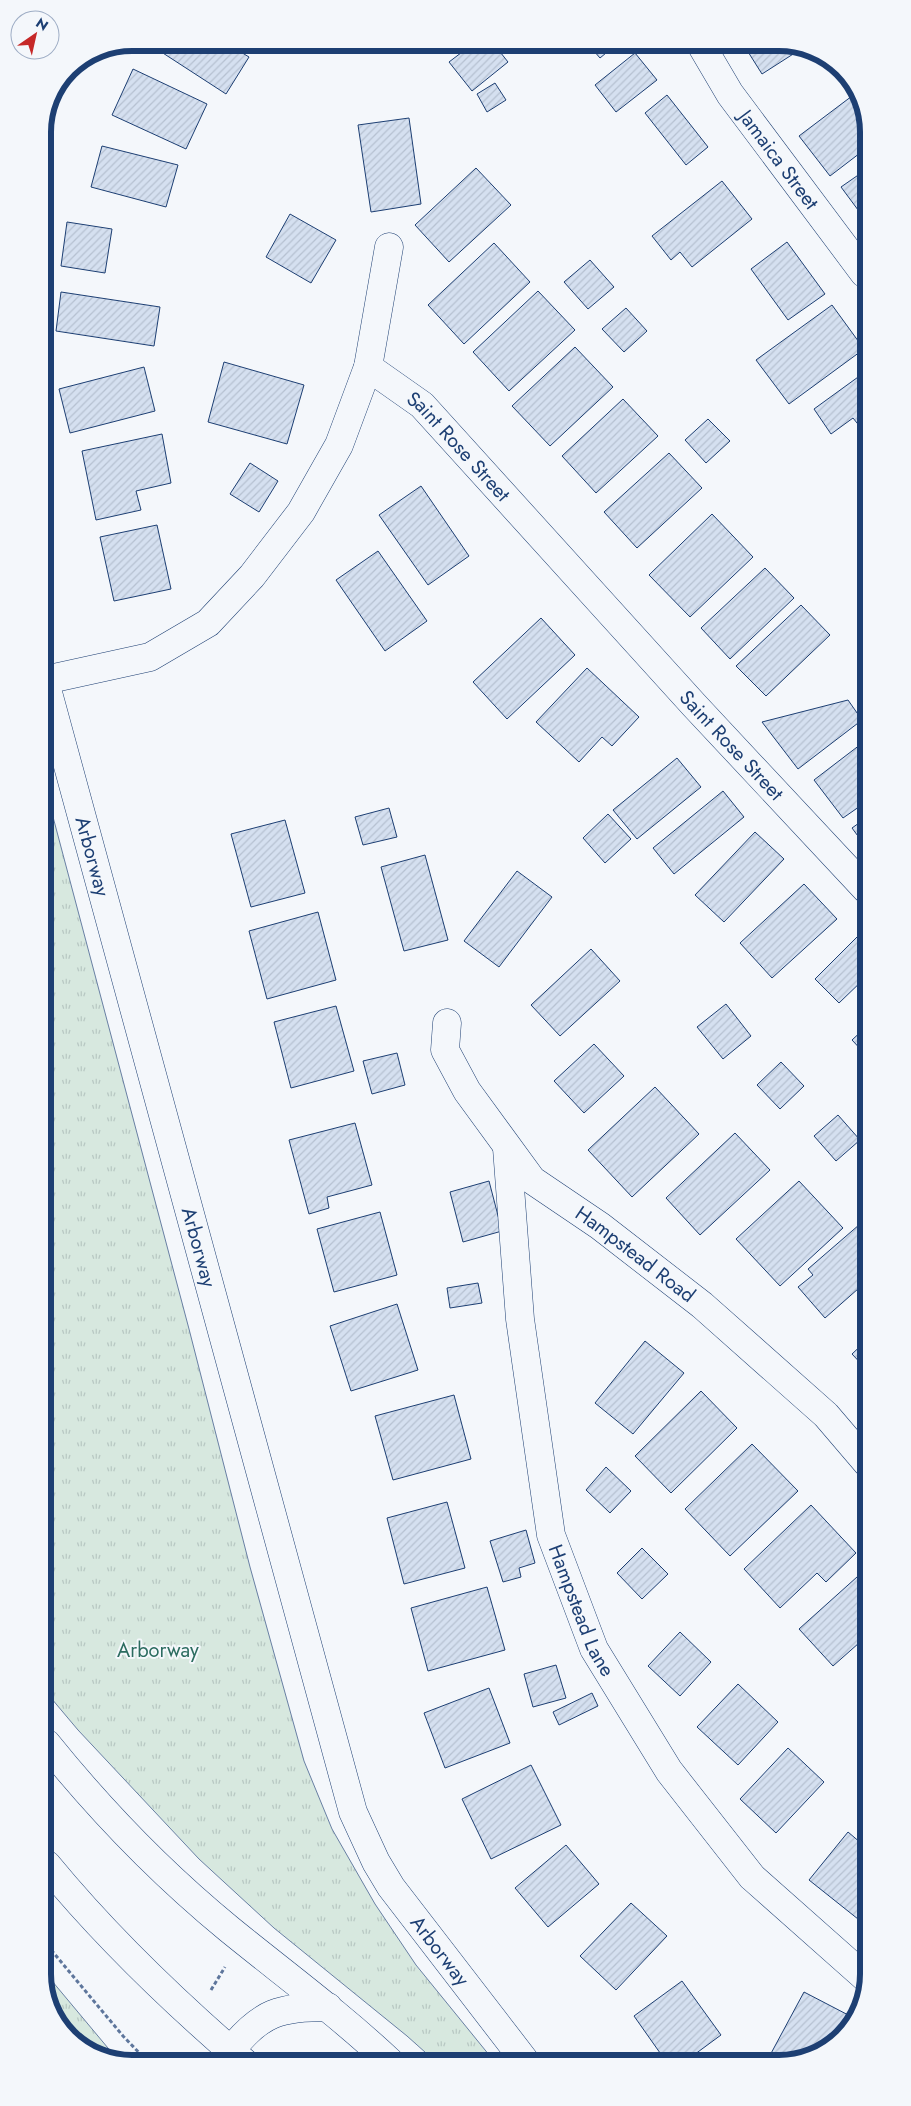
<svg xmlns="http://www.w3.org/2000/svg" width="911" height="2106" viewBox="0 0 911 2106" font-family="Jost,sans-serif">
  <defs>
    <pattern id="park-tufts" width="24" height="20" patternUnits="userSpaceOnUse" patternTransform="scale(1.25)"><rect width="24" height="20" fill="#d7e8df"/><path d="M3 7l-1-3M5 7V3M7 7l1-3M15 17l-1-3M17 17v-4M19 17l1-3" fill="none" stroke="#b8c8c3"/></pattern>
    <pattern id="building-hatch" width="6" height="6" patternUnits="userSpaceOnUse" patternTransform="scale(1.25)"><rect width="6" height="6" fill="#d5e0f0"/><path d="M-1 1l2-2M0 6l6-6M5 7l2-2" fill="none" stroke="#b6c1d1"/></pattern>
  </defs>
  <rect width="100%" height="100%" fill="#f4f7fb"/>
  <path fill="url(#park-tufts)" stroke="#687fa3" d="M44,783l145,546 61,238 54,194 28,68 43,75 41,61 78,96h-59l-28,-25 -133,-108 -75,-69 -121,-129 -32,-38z
    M47,1975l71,85 -41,-15 -30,-43z"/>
  <path fill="url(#building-hatch)" stroke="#1d3f73" d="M150,43h76l23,14 -23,37 -77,-50z
    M474,43h19l15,19 -36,29 -23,-29z
    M587,43h31l-18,15z
    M751,43h34l16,6 -39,25 -17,-27z
    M635,53l22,27 -41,32 -21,-27z
    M133,69l74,35 -21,45 -74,-34z
    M495,83l11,17 -19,12 -10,-18z
    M856,93l8,11v46l-34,26 -31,-40z
    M667,95l41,52 -22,18 -41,-52z
    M409,118l12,86 -50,8 -13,-87z
    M102,146l76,19 -12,42 -75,-20z
    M476,168l35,37 -62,57 -34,-37z
    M864,171v47l-23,-31z
    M722,181l30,38 -60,48 -12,-15 -9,8 -19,-24z
    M290,214l46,26 -25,43 -45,-26z
    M67,222l45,7 -7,44 -44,-7z
    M787,242l38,52 -37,26 -37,-51z
    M494,243l36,39 -66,62 -36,-39z
    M590,260l24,27 -26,22 -24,-27z
    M538,291l37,39 -66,61 -36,-39z
    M61,292l99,15 -6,39 -98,-15z
    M832,305l32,44 -75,55 -33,-44z
    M626,308l21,23 -23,21 -22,-23z
    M575,347l38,40 -63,59 -38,-40z
    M224,362l80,23 -17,59 -79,-22z
    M144,367l11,44 -85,22 -11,-44z
    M865,372v61l-12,-15 -22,16 -17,-25z
    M623,399l35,37 -62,57 -34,-37z
    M708,419l22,22 -24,22 -21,-23z
    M162,434l9,49 -35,8 5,19 -45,10 -14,-69z
    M669,453l33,35 -65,60 -33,-36z
    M250,463l28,18 -19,31 -29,-18z
    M421,486l48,70 -41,29 -49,-70z
    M712,514l41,43 -63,60 -41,-42z
    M157,525l14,64 -57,12 -14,-64z
    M378,551l49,70 -42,30 -49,-71z
    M765,568l29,30 -64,61 -29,-31z
    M801,605l29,30 -64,61 -30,-30z
    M541,618l34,37 -68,64 -34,-37z
    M587,668l52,49 -27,29 -10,-9 -23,25 -43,-40z
    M848,700l14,20 -64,49 -36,-47z
    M865,741l1,61 -23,16 -29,-38z
    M677,758l24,29 -64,52 -24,-29z
    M723,791l21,26 -70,57 -21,-26z
    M389,808l8,29 -34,8 -8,-28z
    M608,814l23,25 -26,24 -22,-25z
    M866,818v29l-14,-19z
    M285,820l20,73 -54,14 -20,-73z
    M755,832l29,27 -60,63 -29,-27z
    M425,855l23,85 -44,11 -23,-84z
    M517,871l35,26 -53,70 -35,-26z
    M804,884l33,35 -65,59 -32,-35z
    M318,912l18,68 -69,19 -18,-68z
    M857,937l9,10v30l-27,26 -24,-24z
    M591,949l29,32 -60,55 -29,-31z
    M726,1004l25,32 -28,23 -26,-32z
    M336,1006l18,65 -63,17 -17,-66z
    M866,1027v28l-14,-15z
    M594,1044l30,32 -40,37 -30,-32z
    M397,1053l8,32 -33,9 -9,-33z
    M781,1062l23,24 -24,23 -23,-24z
    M655,1087l44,47 -67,63 -44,-47z
    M838,1115l22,25 -24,21 -22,-25z
    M355,1123l17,62 -45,12 2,11 -20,6 -20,-74z
    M735,1133l35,37 -70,65 -34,-37z
    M489,1181l13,50 -39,11 -13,-50z
    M799,1181l44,47 -63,58 -44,-47z
    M380,1212l17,63 -63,17 -17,-63z
    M867,1218v63l-42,37 -27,-31 15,-12 -5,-6z
    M478,1283l4,20 -32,5 -3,-20z
    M397,1304l21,66 -67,21 -21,-65z
    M867,1340v30l-15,-16z
    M645,1341l39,32 -51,61 -38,-31z
    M701,1391l36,37 -66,65 -36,-37z
    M454,1395l17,64 -78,21 -18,-64z
    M752,1444l46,47 -68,65 -45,-47z
    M606,1467l25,24 -21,22 -24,-23z
    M447,1502l18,66 -61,16 -17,-66z
    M811,1505l45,48 -30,29 -9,-9 -37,35 -36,-39z
    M526,1530l9,33 -16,5 2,9 -18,5 -13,-41z
    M642,1548l26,26 -26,25 -25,-26z
    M867,1568l1,67 -35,31 -34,-37z
    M487,1587l18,63 -77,21 -17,-63z
    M680,1632l31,30 -31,34 -32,-30z
    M556,1665l10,33 -33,9 -9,-33z
    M868,1682v19l-10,-10z
    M738,1684l40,38 -40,43 -41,-38z
    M489,1688l21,55 -65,25 -21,-55z
    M592,1693l6,13 -39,19 -6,-13z
    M788,1748l36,34 -48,51 -36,-34z
    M531,1765l30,60 -70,34 -29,-60z
    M848,1832l20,17v78l-59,-47z
    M566,1845l33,39 -51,43 -33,-39z
    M631,1903l36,33 -51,54 -36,-34z
    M682,1981l39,54 -34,25h-22l-31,-44z
    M804,1992l50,26 -4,10 -43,31h-39z"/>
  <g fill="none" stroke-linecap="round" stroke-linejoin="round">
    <defs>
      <g id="minor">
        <path id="s1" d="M700,43l30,51 134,179"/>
        <path d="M368,367l21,-120"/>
        <path id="s2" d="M44,678l309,1134 23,50 15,25 134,174"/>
        <path id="s3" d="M45,680l105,-23 58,-34 44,-47 49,-64 38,-67 29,-78 54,38 272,300 172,184"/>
        <path id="s4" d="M447,1023l-2,27 22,41 65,89 68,46 102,79 124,110 41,48"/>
        <path id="s5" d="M507,1148l13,171 31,216 43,114 75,122 83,106 115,102"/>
      </g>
      <path id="highway" d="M47,1744c54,67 115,130 182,185 54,44 110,85 161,133
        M47,1865c60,73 126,136 198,198
        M231,2050c30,-38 49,-43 97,-43"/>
    </defs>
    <use href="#minor" stroke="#1d3f73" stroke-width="29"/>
    <use href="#highway" stroke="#1d3f73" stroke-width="29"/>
    <path stroke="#5e769c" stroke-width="3" stroke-dasharray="4 2.5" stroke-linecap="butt" d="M47,1945l76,91 26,27
      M211,1990l14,-23"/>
    <use href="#minor" stroke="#f4f7fb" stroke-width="28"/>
    <use href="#highway" stroke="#f4f7fb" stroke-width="28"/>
  </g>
  <g text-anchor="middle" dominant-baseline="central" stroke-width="4" stroke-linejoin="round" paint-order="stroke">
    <g font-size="20" fill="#1d3f73" stroke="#f4f7fb">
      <text stroke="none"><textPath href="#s1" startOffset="141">Jamaica Street</textPath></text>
      <text stroke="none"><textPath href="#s3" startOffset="601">Saint Rose Street</textPath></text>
      <text stroke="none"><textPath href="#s3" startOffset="1006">Saint Rose Street</textPath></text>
      <text stroke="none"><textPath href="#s2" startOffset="185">Arborway</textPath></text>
      <text stroke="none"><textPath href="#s2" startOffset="590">Arborway</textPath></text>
      <text stroke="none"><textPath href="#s4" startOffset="311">Hampstead Road</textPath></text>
      <text stroke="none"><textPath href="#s5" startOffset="471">Hampstead Lane</textPath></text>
      <text stroke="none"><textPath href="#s2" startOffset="1340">Arborway</textPath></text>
    </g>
    <g font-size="20" fill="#2c6c60" stroke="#f4f7fb">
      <text x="158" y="1650">Arborway</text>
    </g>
  </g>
  <path d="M0 0H911V2106H0ZM132 51H779A81 81 0 0 1 860 132V1974A81 81 0 0 1 779 2055H132A81 81 0 0 1 51 1974V132A81 81 0 0 1 132 51Z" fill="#f4f7fb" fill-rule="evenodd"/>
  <path fill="none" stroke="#1d3f73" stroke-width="6" d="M132 51H779A81 81 0 0 1 860 132V1974A81 81 0 0 1 779 2055H132A81 81 0 0 1 51 1974V132A81 81 0 0 1 132 51Z"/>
  <g transform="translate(35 35) rotate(34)"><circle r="24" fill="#f4f7fb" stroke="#9eadc5"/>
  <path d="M0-4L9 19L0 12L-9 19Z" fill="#c62828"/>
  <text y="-8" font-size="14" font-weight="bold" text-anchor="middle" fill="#1d3f73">N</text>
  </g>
</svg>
